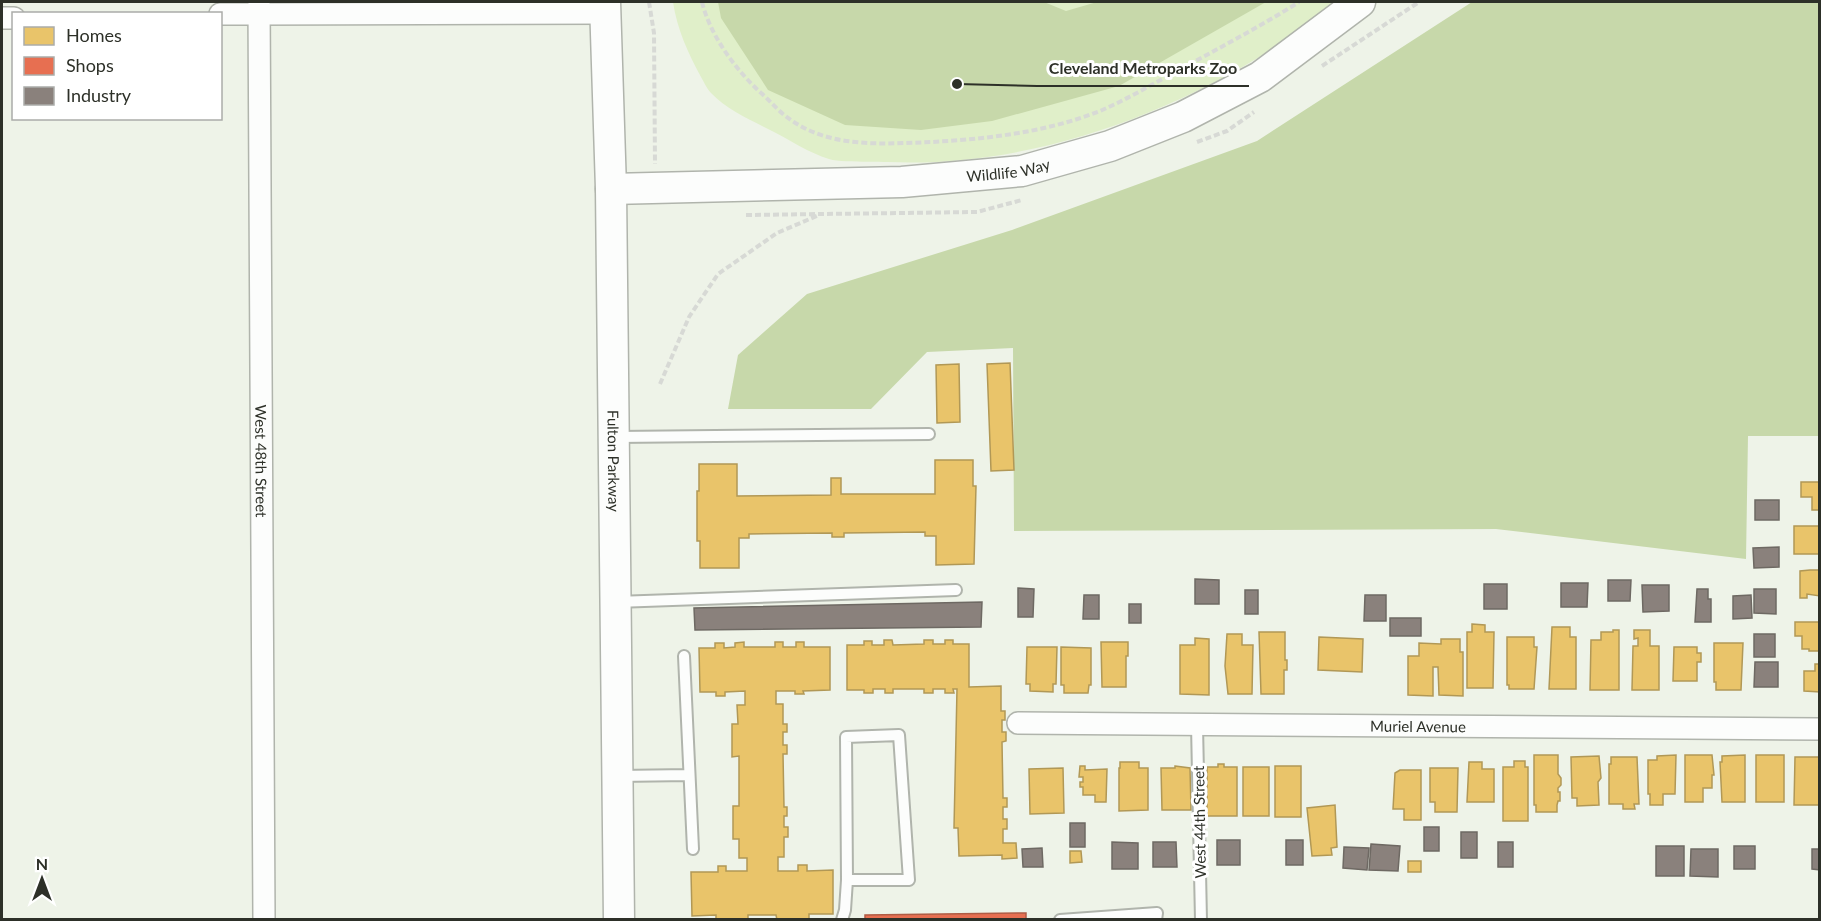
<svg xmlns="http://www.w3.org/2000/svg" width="1821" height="921" viewBox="0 0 1821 921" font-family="Lato,sans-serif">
  <rect width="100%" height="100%" fill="#eef3e8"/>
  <path fill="#e0efc9" d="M673,2h667c-126,97 -291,167 -452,160 -16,-1 -46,1 -59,-3 -20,-6 -39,-19 -57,-28 -21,-11 -45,-21 -61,-38 -4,-4 -7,-11 -10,-16 -13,-24 -24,-48 -28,-75z"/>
  <path fill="#c7d8aa" d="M718,2h326l22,9 31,-9h169l-147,84 -127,35 -71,9 -76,-5 -77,-35 -47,-72z
    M1472,2h347v434h-71l-2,123 -250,-30 -482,2 -1,-183 -86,4 -56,57h-143l10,-54 69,-61 205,-64 245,-89z"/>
  <path fill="#e9c46a" stroke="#b19856" stroke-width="1.5" d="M1010,363l4,107 -23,1 -4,-107z
    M959,364l1,58 -23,1 -1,-58z
    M935,460h38v26h3l-2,78 -38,1v-29h-11v-4l-81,1v4h-12v-4l-83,1v4h-10v30h-39v-27h-3v-50h2v-27h38v32l94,-1v-17h10v16h94z
    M1801,482h19v28h-8v-13h-11z
    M1794,526h26v28h-26z
    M1810,570h10v26l-13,-2v4h-7v-27z
    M1795,622h25v29h-11v-2h-7v-13h-7z
    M1472,624l13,1v7h9l-1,56h-26v-56h5z
    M1552,627h18v10h6v52h-27z
    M1613,630h6v60h-29l1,-50h10v-8h12z
    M1634,630h16v16h9v44h-27l1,-44h5v-8l-4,1z
    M1259,632h26v28h2v10h-3v24h-23z
    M1227,634h15v11h11l-1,49h-24l-3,-28z
    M1319,637l44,2 -1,33 -44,-2z
    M1507,637h27v10h3l-3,42h-25v-4h-2z
    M1195,638l14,1v56l-29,-1v-49h15z
    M1441,639h19v13h3v44l-24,-1 -1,-28h-5v29l-25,-1v-39h11v-13l22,1z
    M884,640h8l1,5 31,-1v-4h9v4h12v-4h8v4h16v43l32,-1v25h4v9h-3v12h4v9l-4,1 1,56h4v9h-4v12h4v10h-4v14h13l1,15 -15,1v-4l-43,1 -1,-28h-4l3,-139h-4l1,4h-9v-4h-12v4h-9v-4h-31v4h-8v-4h-12v4h-9v-3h-17v-45h17v-4h8v4h12z
    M744,642v5h31v-5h8v5h13v-5h8v5h26v43l-27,1 1,3h-9v-3h-19v13h7v20h4v8h-4v13h4v9h-4l1,53h3v9h-3v11h4v10h-4v20h-6v14h20v-6h9v6l26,-1v44h-24v6h-32l-1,-5h-28v5h-32v-5l-24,1 -1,-44h27v-6h8v5h21v-13h-8v-19h-6v-33h6v-50l-7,1v-33h6l-1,-19h8v-14l-20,1v4h-9v-4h-16l-1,-44h16v-5h9v5l11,-1v-4z
    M1101,642h27v14h-2v31h-24z
    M1714,643h29l-2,47h-25v-8h-2z
    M1027,647h30l-1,37h-3v8l-23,-1v-7h-4z
    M1061,647l30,1v37h-2l-1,8h-24v-8h-3z
    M1674,647h23v6h4v9h-4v19h-24z
    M1815,664h5v28l-16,-1v-20h11z
    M1534,755h24v19l3,4v7l-3,3v4h2v9h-2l-1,4v7h-21v-7h-2z
    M1676,755l-1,39h-12v11h-13v-11h-2v-34h9v-4z
    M1685,755h27l2,20h-2v13h-9v14h-18z
    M1745,755v47h-23l-2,-40h2v-6z
    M1756,755h28v47h-28z
    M1599,756l2,22 -3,4 1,23 -22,1v-8h-5l-1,-41z
    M1611,757h26l2,47h-5l1,5h-12v-5h-14v-40h2z
    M1795,757h25v48h-26z
    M1514,761h11v6h3v54h-25v-54h11z
    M1120,762h19v6h9v42l-29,1v-43h1z
    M1469,762h13v7h12v33h-27z
    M1218,764h6v3h13v49h-30v-49h11z
    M1080,766h5v4l22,-1 -1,33h-11v-7h-12v-8h-3v-5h3v-5h-4z
    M1175,766l15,2 1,42h-29l-1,-42h14z
    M1275,766h26v51h-26z
    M1243,767h26v49h-26z
    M1063,768l1,45 -34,1 -1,-45z
    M1430,768h28l-1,44h-22v-10h-5z
    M1400,770h21v50h-17v-11h-11l2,-36z
    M1335,805l2,42 -6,1 1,7 -20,1 -5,-48z
    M1070,851h11l1,11 -12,1z
    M1408,861h13v11h-13z"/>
  <path fill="#e76f51" stroke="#af5c45" stroke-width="1.5" d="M1026,913v7h-161v-5z"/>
  <path fill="#8a817c" stroke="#6e6963" stroke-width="1.5" d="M1755,500h24v20h-24z
    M1779,547v20l-25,1 -1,-20z
    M1195,579l24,1v24h-24z
    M1608,580h23l-1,21h-22z
    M1561,583h27l-1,24h-26z
    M1484,584h23v25h-23z
    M1642,585h27v26l-26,1z
    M1018,588l16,1 -1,28h-15z
    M1697,589h11v10h3v23h-16z
    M1754,589h22v25l-22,-1z
    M1245,590h13v24h-13z
    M1084,595h15v24h-16z
    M1365,595h21v26h-22z
    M1751,595l1,23 -19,1v-23z
    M982,602l-1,25 -286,3 -1,-22z
    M1129,604h12v19h-12z
    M1390,618h31v18h-31z
    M1754,634h21v23h-21z
    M1755,662h23v25h-24z
    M1070,823h15v24h-15z
    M1424,827h15v24h-15z
    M1461,832h16v26h-16z
    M1217,840h23v25h-23z
    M1286,840h17v25h-17z
    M1112,842l26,1v26h-26z
    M1153,842h23l1,25h-24z
    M1498,842h15v25h-15z
    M1371,844l29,2 -2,25 -29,-1z
    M1656,846h28v30h-28z
    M1734,846h21v23h-21z
    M1344,847l25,1 -2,22 -24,-2z
    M1042,848l1,19h-20l-1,-18z
    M1691,849h27v28l-28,-1z
    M1812,849h8v21l-8,-1z"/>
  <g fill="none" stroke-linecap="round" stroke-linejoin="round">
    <defs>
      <path id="lane" d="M617,437l312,-3
        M616,602l340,-12
        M684,656l9,193
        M1197,725l4,195
        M618,776l71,-1
        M842,920l3,-10 2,-30 -1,-143 53,-2 10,145h-62
        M1060,920l97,-7 -1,7"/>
      <g id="street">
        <path id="s1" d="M259,2l5,918"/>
        <path d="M220,14l385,-1"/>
        <path d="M2,18h12"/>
        <path id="s2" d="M1018,723l802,6"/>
      </g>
      <g id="secondary">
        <path id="s3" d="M605,2l6,187 8,731"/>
        <path id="s4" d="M611,189l291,-7 120,-11 88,-25 73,-29 77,-40 100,-75"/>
      </g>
    </defs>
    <use href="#lane" stroke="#b0b4ac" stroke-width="14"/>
    <use href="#street" stroke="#b0b4ac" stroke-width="24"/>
    <use href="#secondary" stroke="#b0b4ac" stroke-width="33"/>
    <path stroke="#d7d9d5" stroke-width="4" stroke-dasharray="6 3" stroke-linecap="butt" d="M649,2l5,31 1,131
      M702,2c8,33 33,67 58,90 8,7 15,15 23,22 42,35 97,30 148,28 57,-3 116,-10 169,-31 28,-12 54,-28 81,-42 40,-22 80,-43 118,-67
      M1322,66l97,-64
      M1197,142l30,-11 27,-19
      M746,215l231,-3 45,-12
      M660,384l29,-67 29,-43 59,-41 42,-18"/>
    <use href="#lane" stroke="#fcfdfc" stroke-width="10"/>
    <use href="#street" stroke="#fcfdfc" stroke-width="21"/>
    <use href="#secondary" stroke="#fcfdfc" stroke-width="30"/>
  </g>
  <g text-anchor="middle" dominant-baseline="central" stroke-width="6" stroke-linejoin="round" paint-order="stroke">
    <g font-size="15" fill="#2d3028" stroke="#fff">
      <text stroke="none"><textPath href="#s4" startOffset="398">Wildlife Way</textPath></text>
      <text stroke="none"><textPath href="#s1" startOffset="459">West 48th Street</textPath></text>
      <text stroke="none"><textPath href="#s3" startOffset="459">Fulton Parkway</textPath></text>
      <text stroke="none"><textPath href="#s2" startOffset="400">Muriel Avenue</textPath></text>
      <text transform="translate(1199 822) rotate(-91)">West 44th Street</text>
    </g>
  </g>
  <path fill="none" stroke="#2d3028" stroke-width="2" d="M957 84L1037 86H1249"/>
  <circle fill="#2d3028" stroke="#fff" stroke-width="2" cx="957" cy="84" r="6"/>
  <g font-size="16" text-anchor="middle" font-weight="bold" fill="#2d3028" stroke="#fff" stroke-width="6" stroke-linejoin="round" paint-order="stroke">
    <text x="1143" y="74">Cleveland Metroparks Zoo</text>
  </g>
  <rect width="1821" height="921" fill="none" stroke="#2d3028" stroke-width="6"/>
  <rect x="12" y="12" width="210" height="108" fill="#ffffff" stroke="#abaca9" stroke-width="1.5"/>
  <rect x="24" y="27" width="30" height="18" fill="#e9c46a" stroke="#abaca9" stroke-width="1.5"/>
  <text x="66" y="42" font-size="18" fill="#2d3028">Homes</text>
  <rect x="24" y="57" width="30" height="18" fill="#e76f51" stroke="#abaca9" stroke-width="1.5"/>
  <text x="66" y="72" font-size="18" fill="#2d3028">Shops</text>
  <rect x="24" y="87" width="30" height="18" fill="#8a817c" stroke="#abaca9" stroke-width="1.5"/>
  <text x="66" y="102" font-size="18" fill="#2d3028">Industry</text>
  <g transform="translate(42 879)" stroke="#ffffff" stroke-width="4.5" paint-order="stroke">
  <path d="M0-4.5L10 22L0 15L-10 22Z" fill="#2d3028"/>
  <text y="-9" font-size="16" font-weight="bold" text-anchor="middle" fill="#2d3028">N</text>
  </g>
</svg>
